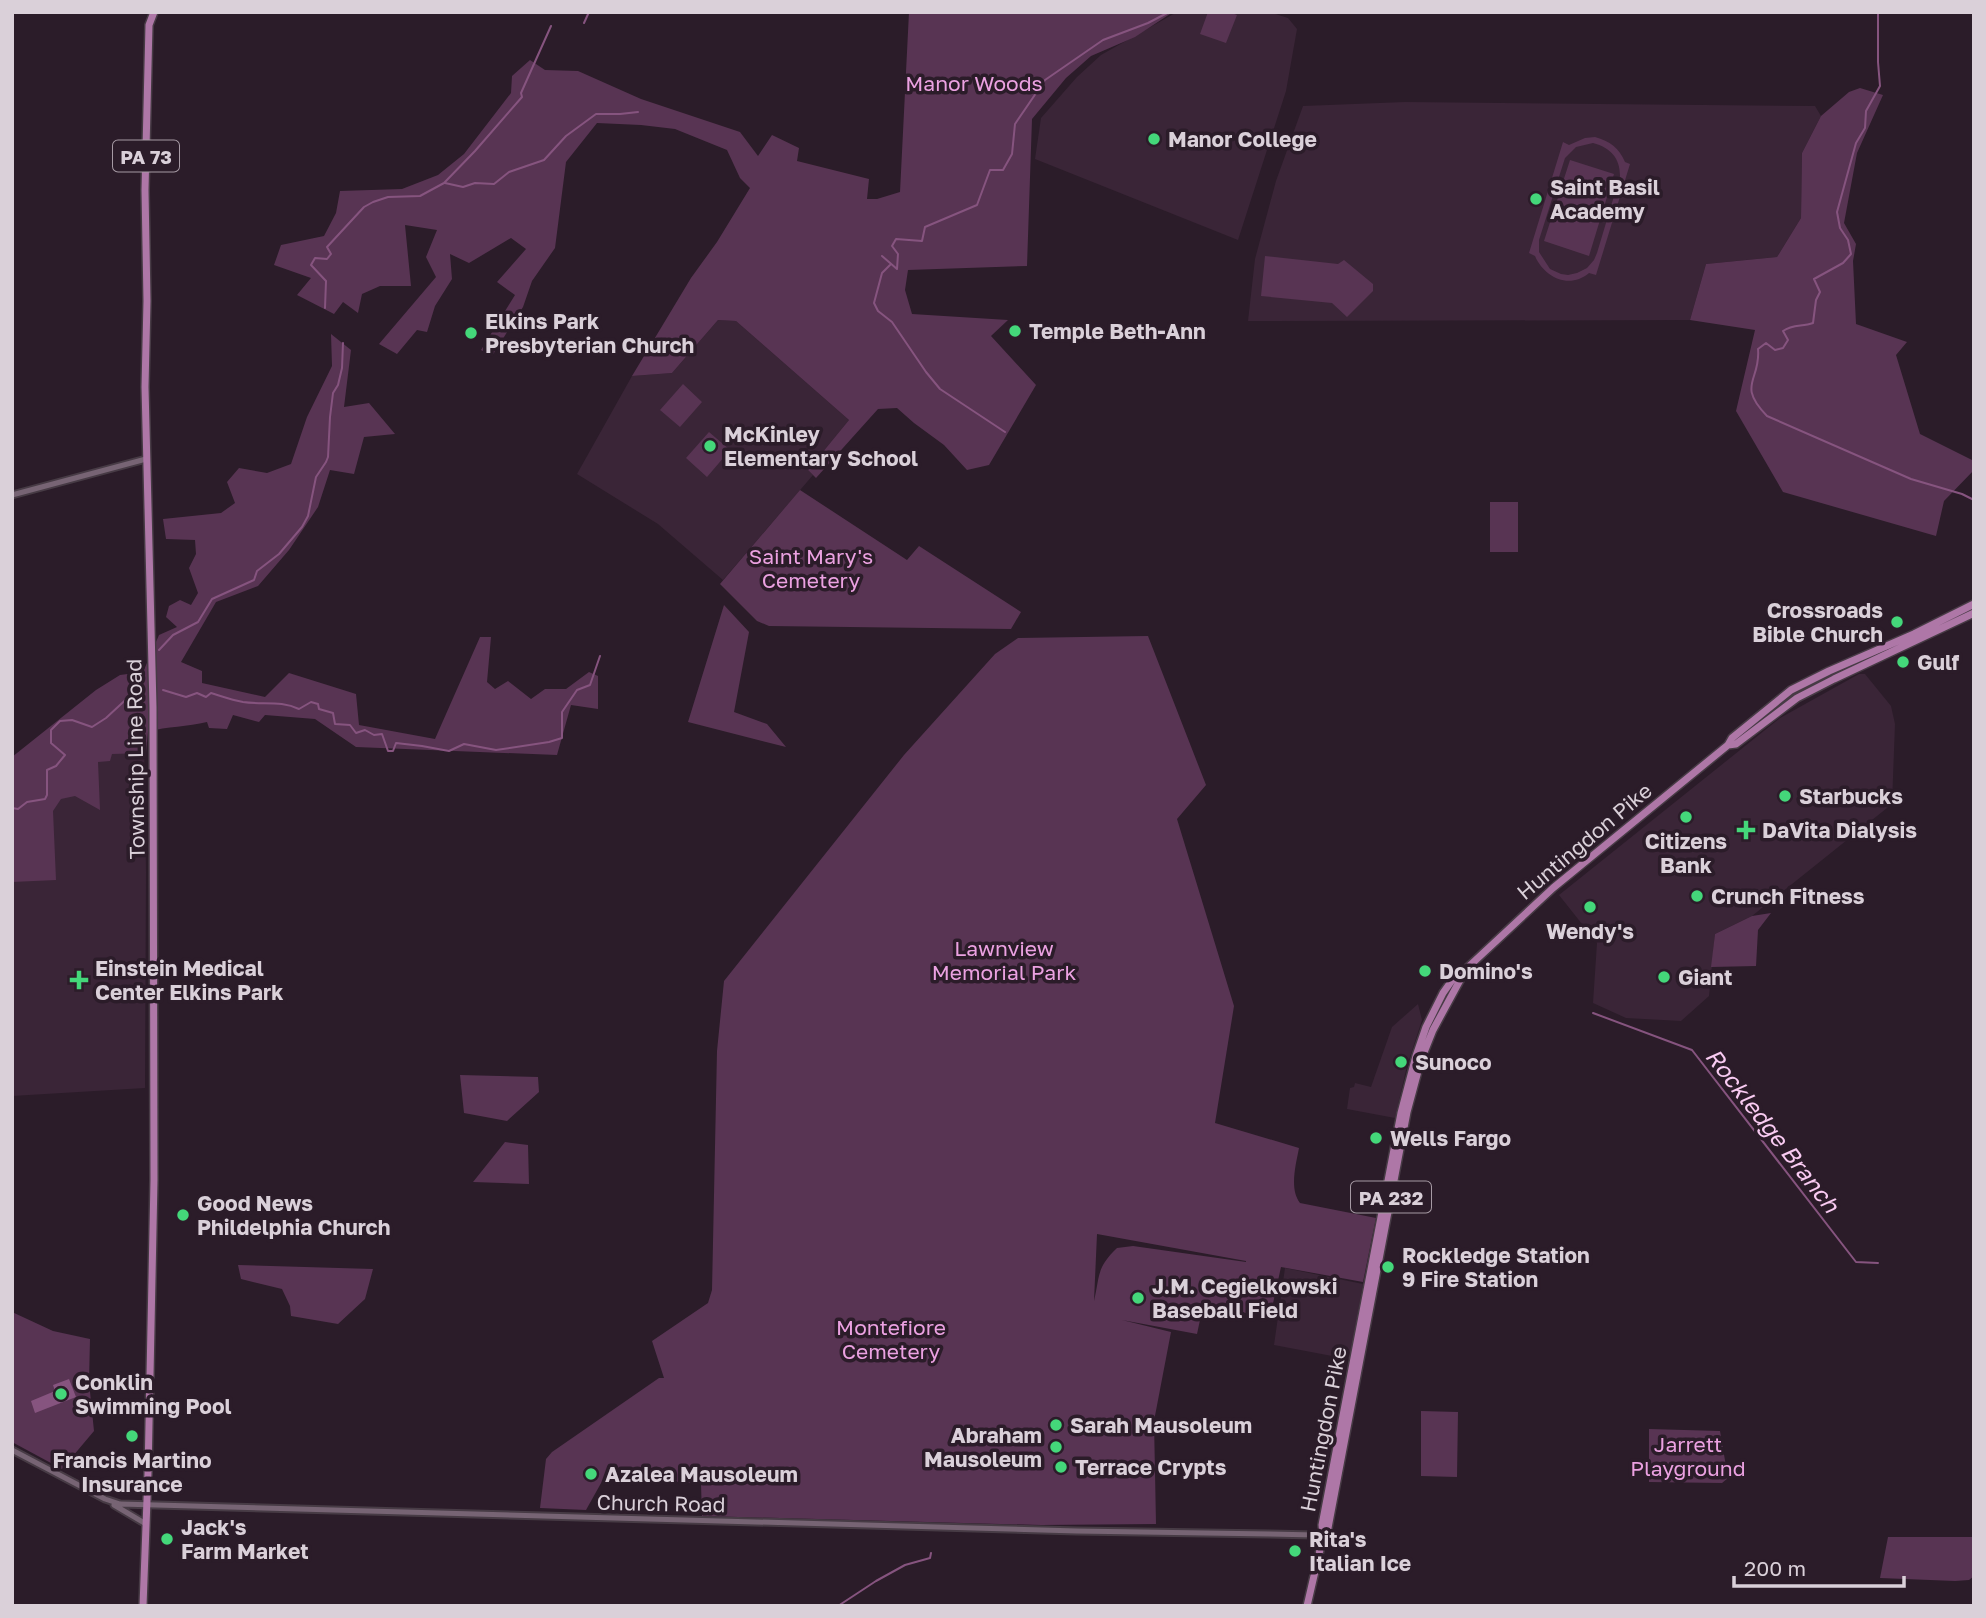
<svg xmlns="http://www.w3.org/2000/svg" width="1986" height="1618" viewBox="0 0 1986 1618" font-family="'Golos Text',sans-serif">
  <rect width="100%" height="100%" fill="#2b1c29"/>
  <path fill="#3a2537" d="M1177,12h92l19,6 9,11 -11,62 -48,149 -203,-81 6,-41 36,-41 24,-22z
    M1405,102l410,4 6,10 -19,37 -1,65 -24,39 -71,7 -16,56 -442,1 7,-62 21,-78 27,-75z
    M718,320l18,1 113,99 -41,50 5,5 -90,105 -65,-56 -81,-50 55,-98 40,-3z
    M1859,674h6l26,32 4,18 -3,80 -140,112 -37,18 -6,62 -28,25 -55,-3 -33,-15 4,-60 -38,-48 221,-177z
    M144,737l2,135 -1,216 -133,8v-254l91,-90z
    M1418,1004l4,16 -15,46 -12,52 -48,-9 3,-21 4,-1 1,-4 16,4 21,-60z
    M1285,1268l78,16 -13,73 -2,2 -74,-14z"/>
  <path fill="#583453" fill-rule="evenodd" d="M909,12h264l-38,25 -44,19 -25,22 -34,41 -5,147 -119,4 -3,20 7,24 96,6 -17,16 45,49 -47,80 -22,5 -23,-25 -30,-22 -17,-15 -19,1 -62,69 -8,-8 41,-50 -113,-99 -18,-1 -46,53 -40,3 59,-98 26,-36 33,-54 -10,-10 -13,-28 -52,-21 -34,-4 -44,-2 -31,39 -11,86 -23,33 -9,26 -31,49 -11,-6 34,-55 -18,-13 29,-33 -15,-11 -42,25 -19,-9 2,25 -17,27 -8,26 -10,-2 -20,24 -18,-10 57,-67 -10,-20 11,-27 -32,-5 6,61h-31l-18,8 -4,19 -15,-11 -9,12 -37,-19 14,-17 -37,-13 7,-20 43,-9 12,-23 4,-22 62,-2 36,-14 26,-21 47,-61 1,-17 18,-16 15,10 33,1 63,28 99,33 18,24 14,-21 27,13 -2,13 72,18 -2,20h10l23,-7z
    M1208,12h21l8,3 -11,28 -26,-9z
    M1860,88l23,7 -26,58 -13,70 12,21 -3,17 3,63 51,18 -11,13 24,79 54,27v9l-30,31 -8,35 -153,-44 -47,-81 19,-81 -65,-10 16,-56 71,-7 24,-39 1,-65 19,-37 28,-24z
    M1595,137c15,4 24,11 30,25l5,2 -34,111 -7,-2c-20,17 -45,4 -54,-17l-6,-3 34,-111 6,3 16,-7zM1593,143c18,5 27,15 27,33l-23,77 -3,7 -7,8 -10,5 -9,2 -7,-1 -11,-5 -11,-17v-12l26,-82 11,-11z
    M1570,160l44,14 -25,82 -45,-15z
    M1265,256l73,8 6,-4 29,24v7l-26,26 -15,-14 -71,-7z
    M331,334l20,16 -7,57 25,-4 26,31 -31,3 -10,37 -24,-4 -12,37 -29,43 -31,36 -42,16 -35,60 21,9v12l63,14 24,-24 67,21 3,31 76,14 45,-102h11l-4,45 8,7 13,-8 23,18 14,-10h21l23,-17 9,4v33l-27,-4 -14,50 -201,-8 -41,-28 -50,-4 -6,7 -26,-7 -6,14 -18,-1 -2,-6c-19,5 -40,4 -59,10l-2,21 -34,1 -2,7 -12,1 2,48 -25,-14 -14,3 -8,12 3,69 -44,2v-125l84,-67 24,-15 23,-3 16,-37 18,-8 -11,-10 3,-11 11,-6 11,5 7,-12 -9,-25 7,-14 -1,-14 -29,-1 -3,-20 58,-6 14,-10 -8,-21 12,-14 28,5 24,-9 16,-47 25,-51z
    M683,384l19,18 -22,25 -20,-17z
    M709,432l21,18 -23,27 -21,-19z
    M800,490l107,70 12,-14 102,66 -10,17 -242,-3 -12,-5 -37,-37z
    M1490,502h28v50h-28z
    M724,605l25,27 -15,80 33,12 19,23 -98,-25z
    M1148,636l58,149 -29,34 57,187 -19,117 84,25c-3,16 -10,41 1,55l76,15 -13,64 -82,-15 -11,50 -67,-11 -6,28 -75,-14 49,12 -17,89 2,103 -115,1 -339,-9 -1,-32 -36,-3v-11l-54,1 -6,5 -19,34 -46,-2 6,-49 6,-7 107,-74h5l-12,-37 56,-38 4,-13 5,-239 7,-70 180,-226 91,-101 23,-16zM1097,1234l149,27v1l-113,-16 -16,2c-21,20 -17,28 -23,53z
    M1771,913l-13,17 -2,36 -45,1 4,-33 37,-18z
    M460,1075l78,2 1,15 -32,29 -43,-8z
    M505,1142l23,3 1,39 -56,-2z
    M238,1265l135,4 -8,30 -27,25 -47,-8 -1,-10 -8,-17 -41,-10z
    M12,1312l41,19 37,8 -1,43 5,49 -32,38 -50,-27z
    M1421,1411l37,1 -1,65 -36,-1z
    M1649,1429l71,2 8,47 -6,5 -73,-1z
    M1888,1537h86v39l-5,4 -14,1 -75,-3z"/>
  <path fill="#86547f" d="M69,1379l7,18 -41,16 -4,-12 24,-10 -2,-6z"/>
  <g fill="none" stroke-linecap="round" stroke-linejoin="round">
    <path stroke="#86547f" stroke-width="2" d="M1878,12v50l2,24 -14,25 -1,17 -9,15 -19,69 3,16 8,12 3,14 -8,9 -29,16 6,13 -4,8 -3,23c-11,4 -20,1 -30,8l5,9 -5,8 -8,2 -9,-7 -8,6c3,32 -22,35 9,67l144,63 51,15 12,6
      M584,23l5,-11
      M445,183l18,4 12,-4 19,1 15,-12 35,-12 22,-24 30,-22h24l18,-2
      M882,256l15,13 1,-15 -6,-8 4,-7 26,2 3,-14 52,-22 13,-35h13l9,-16 3,-30 30,-44 58,-40 45,-17 21,-11
      M890,265l-8,8 -8,30 4,8 14,11 34,50 14,17 65,43
      M325,308l1,-27 -15,-16 4,-7 12,1 4,-5 -4,-7 37,-40 9,-5 15,-5 32,-1 24,-13 31,-32 47,-54 -1,-4 30,-67
      M159,650l14,-15 25,-13 14,-23 42,-19 3,-9 22,-17 23,-27 6,-11 8,-39 10,-15 2,-5 2,-40 3,-24 5,-8 4,-17 1,-25
      M163,690l23,7 11,-4 9,4 5,-4c10,3 21,7 32,9 20,3 38,-2 56,7l12,-7 7,2 1,5 14,4 2,11 15,1 6,8 9,-3 9,5 8,-1 6,17h5l3,-8 26,3 27,5 15,-7 32,6 53,-8 13,-4v-26l15,-22 13,-5 10,-29
      M134,693l9,-1
      M12,808l6,1 9,-7 18,-3 2,-4v-25l9,-4 9,-11 -14,-12v-13l9,-9 12,-1 20,7 14,-9 27,-25 5,-19
      M1593,1013l99,37 164,212 22,1
      M838,1606l38,-25 29,-16 25,-7 1,-5"/>
    <defs>
      <path id="minor" d="M12,495l134,-36
        M12,1450l93,49 15,5 957,27 193,3 45,1 8,2
        M114,1505l32,19"/>
      <path id="major" d="M1728,745l8,-1 61,-46 37,-19 140,-66
        M1323,1537l-1,-12 79,-412 15,-57 10,-29 17,-34 12,-17 10,-6 88,-82 175,-143 4,-7 59,-48 38,-19 85,-37 60,-30
        M143,1606l5,-133 6,-293 -1,-473 -8,-320 2,-86 -2,-111 4,-165 5,-13
        M1307,1606l16,-69 5,-9 79,-416 14,-52 12,-30 32,-59"/>
    </defs>
    <use href="#minor" stroke="#473b45" stroke-width="9"/>
    <use href="#major" stroke="#473b45" stroke-width="10"/>
    <use href="#minor" stroke="#776474" stroke-width="5"/>
    <use href="#major" stroke="#ae77a7" stroke-width="7"/>
  </g>
  <g fill="#44d77a" stroke="#2b1c29" stroke-width="2.5">
    <circle cx="1154" cy="139" r="7"/>
    <circle cx="1536" cy="199" r="7"/>
    <circle cx="1015" cy="331" r="7"/>
    <circle cx="471" cy="333" r="7"/>
    <circle cx="710" cy="446" r="7"/>
    <circle cx="1897" cy="622" r="7"/>
    <circle cx="1903" cy="662" r="7"/>
    <circle cx="1785" cy="796" r="7"/>
    <circle cx="1686" cy="817" r="7"/>
    <path d="M1742.5 819.5h7v7h7v7h-7v7h-7v-7h-7v-7h7z"/>
    <circle cx="1697" cy="896" r="7"/>
    <circle cx="1590" cy="907" r="7"/>
    <circle cx="1425" cy="971" r="7"/>
    <circle cx="1664" cy="977" r="7"/>
    <path d="M75.5 969.5h7v7h7v7h-7v7h-7v-7h-7v-7h7z"/>
    <circle cx="1401" cy="1062" r="7"/>
    <circle cx="1376" cy="1138" r="7"/>
    <circle cx="183" cy="1215" r="7"/>
    <circle cx="1388" cy="1267" r="7"/>
    <circle cx="1138" cy="1298" r="7"/>
    <circle cx="61" cy="1394" r="7"/>
    <circle cx="1056" cy="1425" r="7"/>
    <circle cx="132" cy="1436" r="7"/>
    <circle cx="1056" cy="1447" r="7"/>
    <circle cx="1061" cy="1467" r="7"/>
    <circle cx="591" cy="1474" r="7"/>
    <circle cx="167" cy="1539" r="7"/>
    <circle cx="1295" cy="1551" r="7"/>
  </g>
  <g text-anchor="middle" dominant-baseline="central" stroke-width="7" stroke-linejoin="round" paint-order="stroke">
    <g fill="#2b1c29" stroke="#a69aa4" stroke-width="2">
      <rect x="113" y="140.5" width="66" height="31" rx="5"/>
      <rect x="1351" y="1181.5" width="80" height="31" rx="5"/>
    </g>
    <g font-size="19" font-weight="bold" fill="#dad0d9">
      <text x="146" y="156">PA 73</text>
      <text x="1391" y="1197">PA 232</text>
    </g>
    <g font-size="21" fill="#eba1e1" stroke="#2b1c29">
      <text x="974" y="83">Manor Woods</text>
      <text x="811" y="556">Saint Mary's<tspan x="811" dy="24">Cemetery</tspan></text>
      <text x="1004" y="948">Lawnview<tspan x="1004" dy="24">Memorial Park</tspan></text>
      <text x="891" y="1327">Montefiore<tspan x="891" dy="24">Cemetery</tspan></text>
      <text x="1688" y="1444">Jarrett<tspan x="1688" dy="24">Playground</tspan></text>
    </g>
    <g font-size="21" font-weight="bold" fill="#dad0d9" stroke="#2b1c29" text-anchor="start">
      <text x="1168" y="139">Manor College</text>
      <text x="1550" y="187">Saint Basil<tspan x="1550" dy="24">Academy</tspan></text>
      <text x="485" y="321">Elkins Park<tspan x="485" dy="24">Presbyterian Church</tspan></text>
      <text x="1029" y="331">Temple Beth-Ann</text>
      <text x="724" y="434">McKinley<tspan x="724" dy="24">Elementary School</tspan></text>
      <text x="1883" y="610" text-anchor="end">Crossroads<tspan x="1883" dy="24">Bible Church</tspan></text>
      <text x="1917" y="662">Gulf</text>
      <text x="1799" y="796">Starbucks</text>
      <text x="1762" y="830">DaVita Dialysis</text>
      <text x="1686" y="841" text-anchor="middle">Citizens<tspan x="1686" dy="24">Bank</tspan></text>
      <text x="1711" y="896">Crunch Fitness</text>
      <text x="1590" y="931" text-anchor="middle">Wendy's</text>
      <text x="95" y="968">Einstein Medical<tspan x="95" dy="24">Center Elkins Park</tspan></text>
      <text x="1439" y="971">Domino's</text>
      <text x="1678" y="977">Giant</text>
      <text x="1415" y="1062">Sunoco</text>
      <text x="1390" y="1138">Wells Fargo</text>
      <text x="197" y="1203">Good News<tspan x="197" dy="24">Phildelphia Church</tspan></text>
      <text x="1402" y="1255">Rockledge Station<tspan x="1402" dy="24">9 Fire Station</tspan></text>
      <text x="1152" y="1286">J.M. Cegielkowski<tspan x="1152" dy="24">Baseball Field</tspan></text>
      <text x="75" y="1382">Conklin<tspan x="75" dy="24">Swimming Pool</tspan></text>
      <text x="1070" y="1425">Sarah Mausoleum</text>
      <text x="1042" y="1435" text-anchor="end">Abraham<tspan x="1042" dy="24">Mausoleum</tspan></text>
      <text x="132" y="1460" text-anchor="middle">Francis Martino<tspan x="132" dy="24">Insurance</tspan></text>
      <text x="1075" y="1467">Terrace Crypts</text>
      <text x="605" y="1474">Azalea Mausoleum</text>
      <text x="181" y="1527">Jack's<tspan x="181" dy="24">Farm Market</tspan></text>
      <text x="1309" y="1539">Rita's<tspan x="1309" dy="24">Italian Ice</tspan></text>
    </g>
    <g font-size="21" fill="#dad0d9" stroke="#2b1c29">
      <text transform="translate(135 759) rotate(-91)">Township Line Road</text>
      <text transform="translate(1584 841) rotate(-40)">Huntingdon Pike</text>
      <text transform="translate(1323 1429) rotate(-79)">Huntingdon Pike</text>
      <text transform="translate(661 1503) rotate(1)">Church Road</text>
    </g>
    <g font-size="23" font-style="italic" fill="#f9cbf2" stroke="#2b1c29">
      <text transform="translate(1773 1130) rotate(52)">Rockledge Branch</text>
    </g>
  </g>
  <rect width="1986" height="1618" fill="none" stroke="#dad0d9" stroke-width="28"/>
  <path d="M1734 1576v10h170v-10" fill="none" stroke="#dad0d9" stroke-width="3.5"/>
  <text x="1744" y="1576" font-size="21" fill="#dad0d9" stroke="#2b1c29" stroke-width="5" paint-order="stroke">200 m</text>
</svg>
